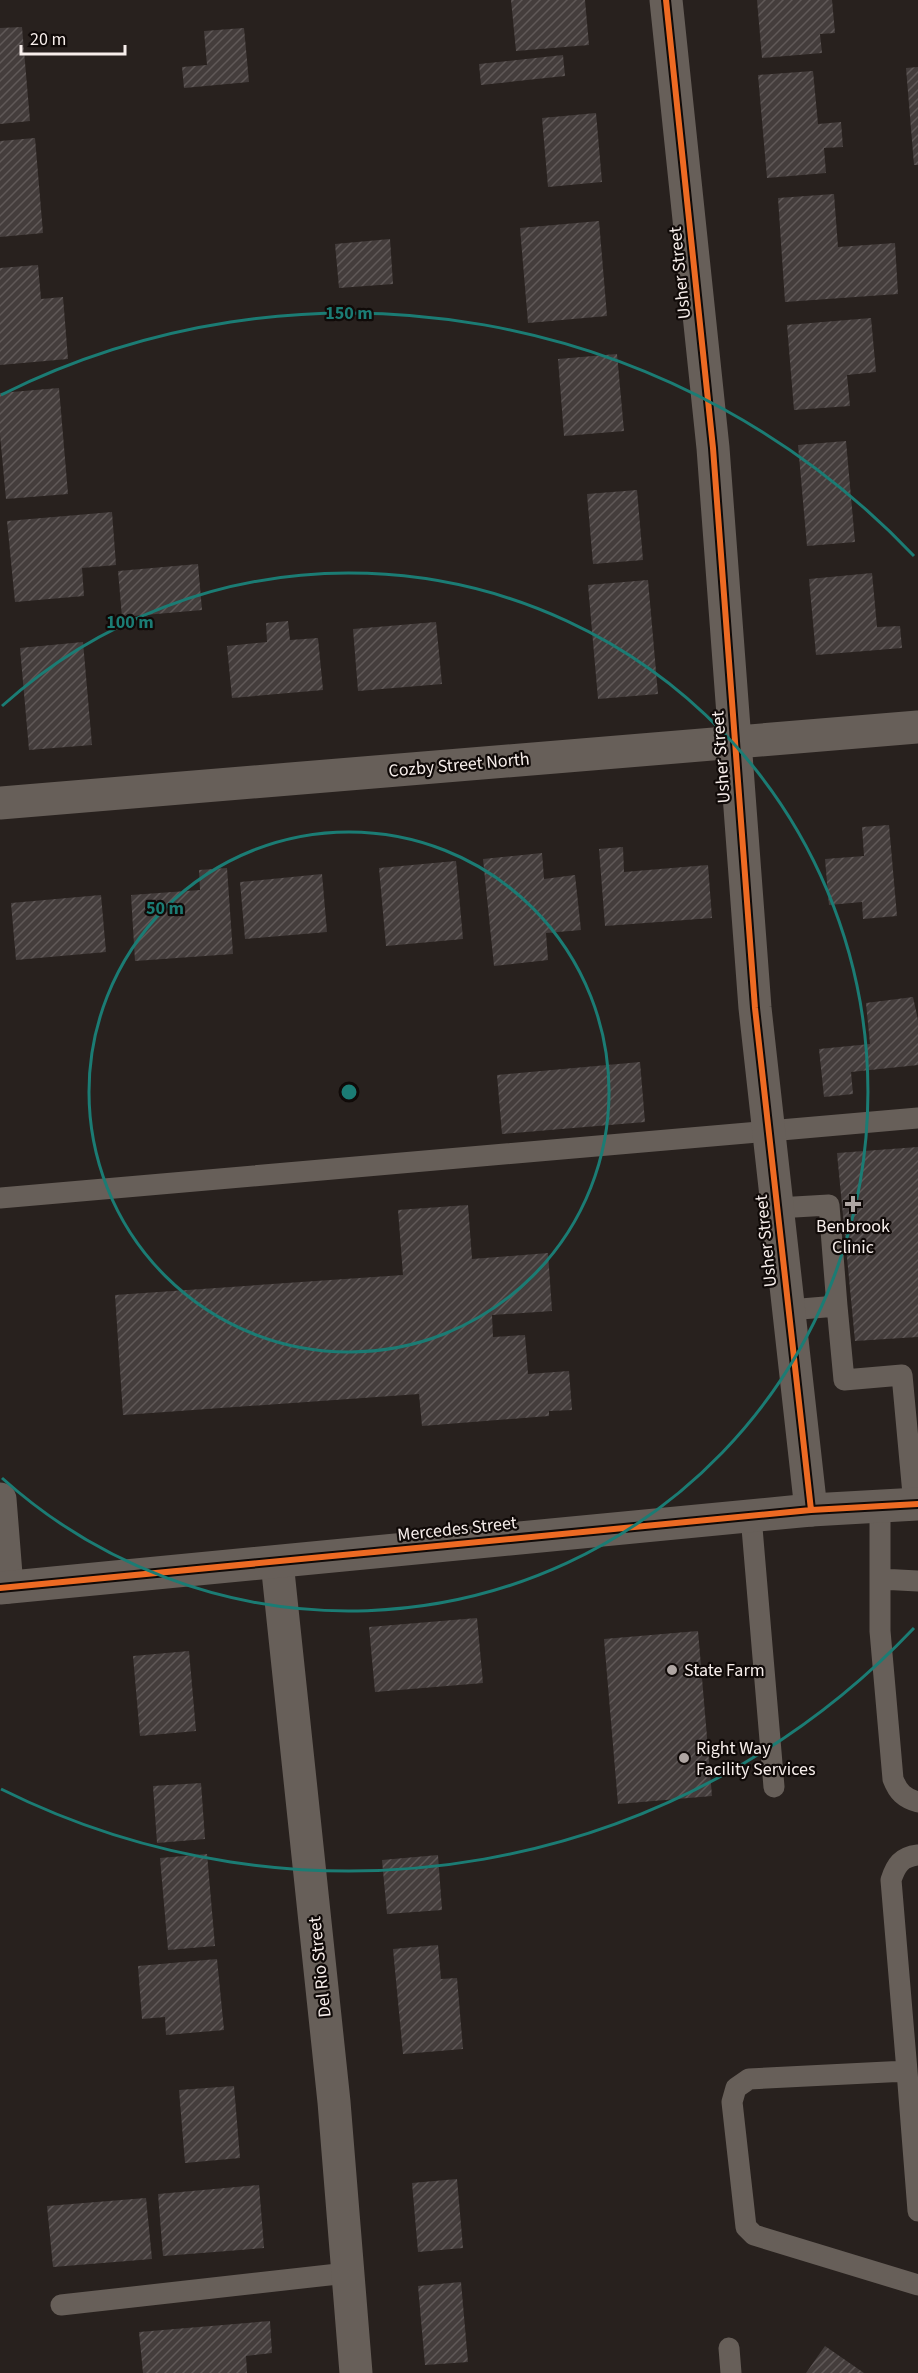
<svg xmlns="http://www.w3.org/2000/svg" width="918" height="2373" viewBox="0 0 918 2373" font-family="'Source Sans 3',sans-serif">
  <defs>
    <pattern id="building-hatch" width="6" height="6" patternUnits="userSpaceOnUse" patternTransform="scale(1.5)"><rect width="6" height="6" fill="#443d3c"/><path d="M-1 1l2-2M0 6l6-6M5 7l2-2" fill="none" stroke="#605958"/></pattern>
  </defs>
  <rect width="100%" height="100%" fill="#28211e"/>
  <path fill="url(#building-hatch)" d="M511,0h74l4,45 -73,6z
    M757,0h75l3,33 -15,1 2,19 -60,5z
    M22,27l8,94 -30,3v-96z
    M244,28l5,54 -65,6 -2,-21 25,-2 -3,-34z
    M563,55l2,21 -84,9 -2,-21z
    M918,67v98h-4l-8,-97z
    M813,71l5,53 23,-2 2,25 -19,1 2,25 -59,5 -9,-103z
    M596,113l6,69 -54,5 -6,-69z
    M35,138l8,95 -43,4v-96z
    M834,194l4,53 57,-4 3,51 -113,8 -7,-104z
    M599,221l8,95 -79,7 -8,-95z
    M390,239l3,45 -54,4 -4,-44z
    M38,265l3,34 22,-2 5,62 -68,6v-97z
    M871,318l5,54 -29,3 3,31 -56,4 -7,-85z
    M617,354l7,77 -60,5 -6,-77z
    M59,388l9,106 -62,5 -6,-64v-42z
    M846,441l9,101 -48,4 -9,-101z
    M637,490l6,70 -50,4 -6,-70z
    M112,512l4,53 -34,3 2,28 -69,6 -8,-81z
    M198,564l4,46 -80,7 -4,-46z
    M872,573l5,54 23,-1 2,22 -86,7 -7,-76z
    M648,580l10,114 -60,5 -10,-114z
    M288,621l2,19 28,-2 5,52 -91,8 -5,-52 40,-4 -1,-19z
    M436,622l6,62 -84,7 -5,-62z
    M83,642l9,103 -63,5 -9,-102z
    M889,825l8,91 -34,3 -1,-17 -33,3 -4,-46 39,-3 -2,-29z
    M623,847l1,25 84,-7 4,53 -107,8 -6,-77z
    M542,853l2,26 31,-4 6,55 -35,3 2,27 -54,6 -11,-107z
    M456,861l7,78 -77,7 -7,-78z
    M227,868l6,86 -98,7 -4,-66 69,-5 -1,-20z
    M322,874l5,58 -82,7 -5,-57z
    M101,895l5,57 -90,8 -5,-57z
    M913,997l5,23v45l-67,7 2,22 -29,3 -5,-48 51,-5 -4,-41z
    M640,1062l5,60 -143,12 -5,-59z
    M918,1147v190l-63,4 -18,-188z
    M468,1205l4,54 76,-6 4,58 -60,4 1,22 32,-2 3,39 41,-3 3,39 -23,1v5l-127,10 -3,-32 -296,21 -8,-120 288,-20 -5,-65z
    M477,1618l6,65 -108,9 -6,-65z
    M698,1631l14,165 -94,8 -14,-165z
    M189,1651l7,80 -56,5 -7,-80z
    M201,1783l4,56 -48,4 -4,-57z
    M207,1854l8,92 -47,4 -8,-92z
    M438,1855l4,55 -55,4 -5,-54z
    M438,1945l3,34 16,-1 6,71 -60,5 -10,-105z
    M217,1959l7,71 -58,5 -1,-18 -23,2 -4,-53z
    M234,2086l6,72 -55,5 -6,-73z
    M457,2179l6,69 -45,4 -6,-69z
    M259,2185l5,63 -101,8 -5,-62z
    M146,2198l6,61 -99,8 -6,-61z
    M461,2282l7,80 -43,3 -7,-79z
    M270,2321l2,32 -26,3 1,17h-104l-4,-41z
    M825,2346l39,27h-58z"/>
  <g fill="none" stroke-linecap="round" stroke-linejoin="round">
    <path stroke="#675f59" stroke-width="21" d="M0,1198l918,-80
      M777,1208l52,-3 8,101
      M789,1310l48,-4 7,74 58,-5 12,130
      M880,1506v125l13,148c5,13 11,19 25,23
      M751,1516l23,271
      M880,1579l38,2
      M918,1855c-17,2 -22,10 -27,25l16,191 -158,8 -13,9 -4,14 14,125 8,8 164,50
      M907,2071l11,140
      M61,2305l286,-32
      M729,2348l2,25"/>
    <path stroke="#675f59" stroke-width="33" d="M666,0l47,448 42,560 56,502
      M0,803l918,-76
      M0,1499l7,88
      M277,1562l57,540 22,271"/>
    <path stroke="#675f59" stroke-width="33" d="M0,1588l811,-78 107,-6"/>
    <defs>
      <path id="cycleway" d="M666,0l47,448 42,560 56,502
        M0,1588l811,-78 107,-6"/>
    </defs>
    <use href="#cycleway" stroke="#100a08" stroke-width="10"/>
    <use href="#cycleway" stroke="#ed6a23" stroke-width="6"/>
  </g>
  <g fill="none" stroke="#1b7c74" stroke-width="3">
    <circle cx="349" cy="1092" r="260"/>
    <path d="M2 706A519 519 0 1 1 2 1478"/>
    <path d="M914 1628A779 779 0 0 1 1 1789M1 395A779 779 0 0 1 914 556"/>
  </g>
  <g fill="#afa6a3" stroke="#100a08" stroke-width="2">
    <path d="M850 1195h6v6h6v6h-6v6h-6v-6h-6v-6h6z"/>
    <circle cx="672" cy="1670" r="6"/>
    <circle cx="684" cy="1758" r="6"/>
  </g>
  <g text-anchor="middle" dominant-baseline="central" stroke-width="4.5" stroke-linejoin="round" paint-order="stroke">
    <g font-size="18" fill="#f7eeeb" stroke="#100a08">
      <text transform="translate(680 273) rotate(-96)">Usher Street</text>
      <text transform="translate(721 757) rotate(-94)">Usher Street</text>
      <text transform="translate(459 765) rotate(-5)">Cozby Street North</text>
      <text transform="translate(766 1241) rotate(-96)">Usher Street</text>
      <text transform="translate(457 1529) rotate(-6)">Mercedes Street</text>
      <text transform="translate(320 1967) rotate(-96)">Del Rio Street</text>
    </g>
    <g font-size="18" fill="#f7eeeb" stroke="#100a08" text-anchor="start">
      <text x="853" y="1226" text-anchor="middle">Benbrook<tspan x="853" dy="21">Clinic</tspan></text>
      <text x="684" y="1670">State Farm</text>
      <text x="696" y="1748">Right Way<tspan x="696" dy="21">Facility Services</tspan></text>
    </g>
  </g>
  <circle cx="349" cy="1092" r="9" fill="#1b7c74" stroke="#100a08" stroke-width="3"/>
  <g font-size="18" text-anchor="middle" font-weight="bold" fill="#1b7c74" stroke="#100a08" stroke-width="4.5" stroke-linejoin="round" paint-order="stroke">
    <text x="349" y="319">150 m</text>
    <text x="130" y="628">100 m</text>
    <text x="165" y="914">50 m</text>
  </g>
  <path d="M21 45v9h104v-9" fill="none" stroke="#f7eeeb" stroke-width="3"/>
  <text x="30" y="45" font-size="18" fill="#f7eeeb" stroke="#100a08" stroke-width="4.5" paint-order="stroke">20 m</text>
</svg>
